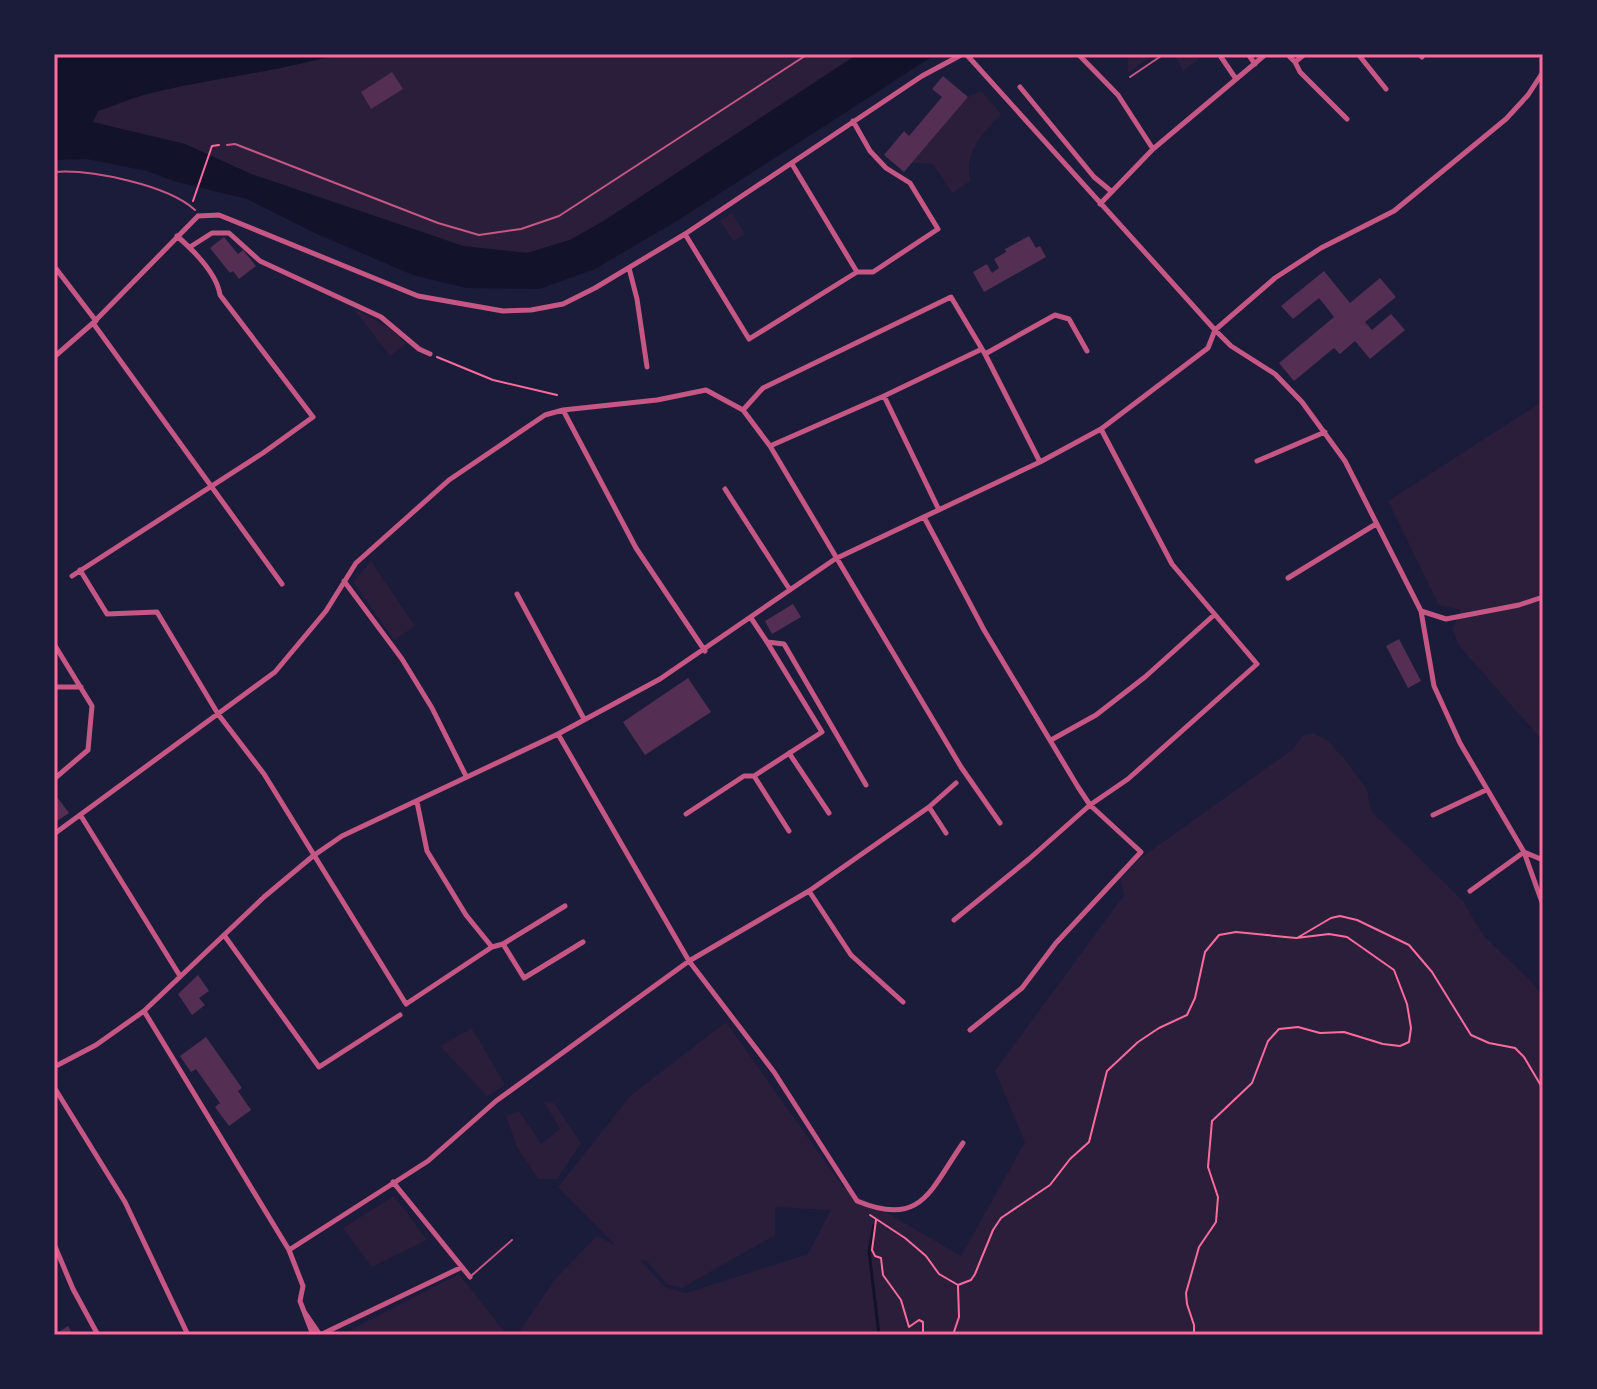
<svg xmlns="http://www.w3.org/2000/svg" width="1597" height="1389" viewBox="0 0 1597 1389" font-family="Figtree,sans-serif">
  <rect width="100%" height="100%" fill="#1b1b3a"/>
  <path fill="#2a1e3b" fill-rule="evenodd" d="M338,54h520l-256,168 -32,18 -43,13 -64,-7 -212,-72 -66,-30 -93,-21 6,-12c18,-6 35,-14 53,-18 62,-15 126,-21 187,-39z
    M1128,54h26l-26,19z
    M1175,54h28l1,1 -21,16z
    M981,91l20,23c-20,20 -36,38 -31,67l-18,12 -19,-29 -21,-1 56,-66z
    M732,213l13,21 -12,7 -13,-20z
    M354,309c19,9 39,19 52,35l-16,12z
    M1543,401v340l-83,-94 -8,-18 9,-19 -22,-5 -51,-104z
    M371,561l44,65 -21,14 -41,-58z
    M1313,733l15,8 16,17 23,31 4,22 92,90 20,34 49,47 11,15v338h-1026l38,-56 42,-43 18,9 -57,-58 73,-92 95,-73 117,165 118,69 64,-114 -30,-71 129,-176 -4,-16 22,-22 151,-108 9,-13zM775,1207l56,3 -23,44 -122,39 -21,-6 -25,-27h6l21,24 15,4 93,-53z
    M472,1028l33,57 -18,11 -47,-50z
    M544,1102l10,1 27,40 -24,36h-19l-21,-32 -11,-31 13,-5 22,33 19,-15z
    M394,1196l33,44 -55,27 -29,-39z
    M459,1274l48,61h-166z"/>
  <path fill="#12122b" d="M54,54h284c-61,18 -125,24 -187,39 -18,4 -35,12 -53,18l-5,11 92,22 66,30 212,72 64,7 43,-13 32,-18 256,-168h78l-256,165 -85,50 -56,20 -72,-1 -54,-13 -96,-41 -70,-35 -73,-18 -27,-10 -60,-12 -33,1z"/>
  <g fill="none" stroke-linecap="round" stroke-linejoin="round">
    <path stroke="#12122b" stroke-width="3" d="M874,1225l-5,26 10,84"/>
  </g>
  <path fill="#542f53" d="M392,72l11,17 -32,20 -10,-17z
    M943,76l25,21 -64,75 -20,-17 20,-24 5,5 33,-39 -10,-8z
    M1029,236l7,12 4,-2 6,11 -62,35 -11,-20 14,-8 5,9 7,-5 -5,-9 12,-7 -1,-3z
    M224,237l14,17 5,-4 13,16 -17,13 -6,-8 -3,2 -20,-25z
    M1324,271l26,32 30,-25 16,19 -31,25 7,8 19,-16 14,16 -35,29 -15,-18 -15,13 -6,-6 -40,33 -15,-18 55,-46 -15,-19 -26,21 -12,-13z
    M793,604l8,13 -29,17 -7,-13z
    M1399,639l22,42 -13,7 -22,-42z
    M688,678l23,34 -66,43 -22,-33z
    M57,797l12,16 -15,10v-23z
    M198,975l11,16 -10,7 6,7 -13,10 -14,-21z
    M206,1037l36,51 -4,3 13,19 -22,16 -14,-19 5,-4 -24,-34 -5,3 -11,-16z
    M68,1326l5,9h-19z"/>
  <g fill="none" stroke-linecap="round" stroke-linejoin="round">
    <path stroke="#ff6b9d" stroke-width="2" d="M193,201l19,-55 7,-1
      M437,357l56,23 64,15
      M1297,938l34,-20 9,-2 17,4 52,25 23,27 39,63 18,8 26,5 9,9 19,32
      M870,1215l35,23 21,18 13,18 19,11 13,-5 4,-6 18,-44 8,-12 49,-33 20,-26 19,-17 18,-71 31,-29 21,-14 28,-13 8,-17 10,-46 14,-17 17,-3 60,6 33,-4 18,3 47,33 13,34 4,24 -2,14 -9,4 -17,-2 -39,-12 -24,1 -22,-6 -19,2 -11,12 -16,42 -40,38 -4,46 10,30 -2,25 -17,25 -13,46 1,11 7,21v10
      M876,1220l-4,30 3,6 6,2 2,17 18,25 8,27 10,-7 4,2v13
      M953,1335l6,-18 -1,-31"/>
    <path stroke="#c65784" stroke-width="2" d="M1130,77l34,-23
      M227,145l8,-1 203,79 41,12 42,-6 38,-13 249,-162
      M54,172c36,-3 114,13 141,38
      M471,1276l41,-36"/>
    <path stroke="#c65784" stroke-width="5" d="M966,54l249,276 16,16 44,28 27,28 43,59 76,150 13,75 26,57 64,109 19,53
      M1078,54l40,41 35,54
      M1219,54l17,25
      M1248,54l7,10
      M1287,54l8,8 10,-8
      M1358,54l28,35
      M1419,54l3,3
      M1295,62l5,10 47,47
      M1020,87l74,90 17,14
      M792,164l65,108h16l65,-43 -28,-46 -24,-15 -16,-17 -17,-30
      M1100,204l53,-55 113,-95
      M198,216l21,-1 199,81 85,15 28,-1 32,-6 32,-16 90,-54 237,-158 41,-22
      M685,234l64,105 108,-67
      M190,247l22,-14h17l31,28 121,56 38,32 11,5
      M54,266l42,55
      M629,268l8,31 10,68
      M93,323l189,261
      M985,354l70,-39 14,4 18,32
      M54,357l39,-34 105,-107
      M884,396l55,114
      M563,410l73,138 69,103
      M743,410l20,-22 188,-91 34,57 55,108
      M770,446l114,-50 98,-47
      M1257,461l68,-29
      M725,489l65,101
      M924,517l60,113 94,157 12,18 51,47 -85,91 -34,45 -52,42
      M80,570l27,44 50,-2 61,102 46,60 142,230 86,-57 11,-3 62,-38
      M72,576l191,-123 50,-36 -93,-122c-3,-21 -27,-45 -43,-59
      M1288,578l88,-54
      M344,581l58,78 30,49 34,68
      M517,594l67,125
      M1421,611l25,8 73,-14 24,-8
      M751,618l16,24 17,2 82,141
      M767,642l55,90 -68,44 35,55
      M54,644l38,62 -4,44 -34,29
      M54,687h27
      M558,734l131,227 85,111 83,129c65,27 73,-11 106,-58
      M1051,740l45,-25 49,-38 69,-62
      M789,753l40,60
      M417,802l10,49 39,64 26,32
      M929,807l17,26
      M686,814l58,-38h10
      M1433,815l53,-25
      M81,816l99,160
      M54,834l221,-162 51,-61 30,-48 93,-83 96,-65 18,-5 94,-10 49,-10 37,20 27,36 191,321 39,56
      M809,891l42,64 52,47
      M1470,891l54,-39 19,8
      M954,920l75,-61 61,-54 38,-26 129,-115 -85,-100 -71,-135
      M224,935l95,132 81,-52
      M503,944l21,34 59,-36
      M144,1011l145,239 14,36 -3,15 13,34
      M54,1067l42,-22 48,-34 120,-114 49,-41 29,-20 216,-102 102,-55 175,-120 205,-97 61,-33 107,-81 7,-18 60,-52 46,-30 73,-37 112,-92 22,-24 15,-23
      M54,1087l71,115 63,133
      M393,1182l77,95
      M54,1244l19,45 25,46
      M289,1250l139,-89 68,-60 193,-140 120,-70 120,-84 27,-24
      M305,1313l15,22
      M320,1335l140,-67"/>
  </g>
  <rect width="1597" height="1389" fill="none" stroke="#1b1b3a" stroke-width="112"/>
  <rect x="56" y="56" width="1485" height="1277" fill="none" stroke="#ff6b9d" stroke-width="3"/>
</svg>
